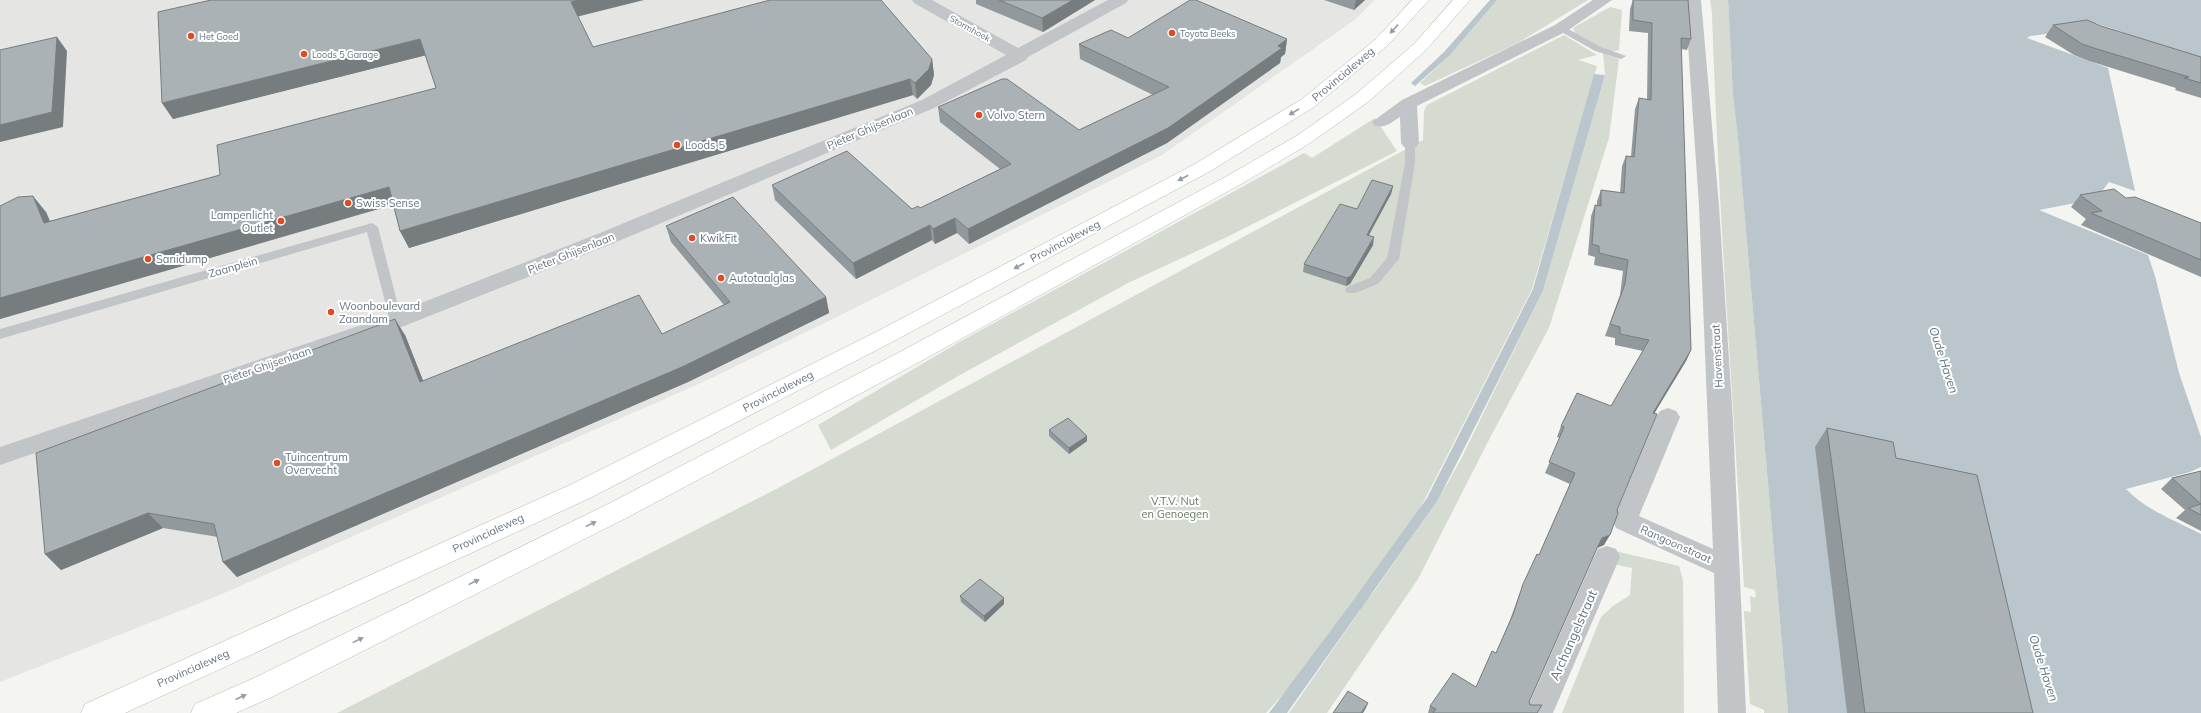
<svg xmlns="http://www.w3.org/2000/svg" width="2201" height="713" viewBox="0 0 2201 713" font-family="Mulish,sans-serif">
  <rect width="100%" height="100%" fill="#f4f4f0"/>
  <path fill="#e5e5e3" d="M0,0h1374l-18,19 -194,136 -323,161 -136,66 -488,215 -215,85z"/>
  <path fill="#d5dbd1" d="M1497,0h91l-70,43 -93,43 -5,-3 30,-28z
    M1710,0h18l5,95 5,44 50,574h-24v-3l-14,-6 -6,-93 7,1 -1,-16 6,2 -1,-8 -11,-3c-11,-191 -26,-382 -32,-574z
    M1610,7l12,3 -3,40 -9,2 -34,-18 -3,-6z
    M1564,35l33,20 -19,5 19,6 -65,223 -106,208 -58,103 70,-100 23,-41 82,-168 62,-216 -2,-22 16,6 -10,79 -60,190 -57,106 -74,145 -91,134h-38l72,-104 -95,104h-929l445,-227 641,-346 1,-29 3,-6z
    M1375,118l22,33 -170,86 -99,46 -168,92 -129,75 -13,-25 145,-85 341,-187 8,5z
    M1611,550l68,16 4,14 1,133h-122l39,-96 12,-11 17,-11 2,-27 -24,-5z"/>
  <path fill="#bac6cb" d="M1490,0h7l-47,55 -35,31 -4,-3 33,-31z
    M1728,0h473v58l-115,-38 -9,10 -47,6 -3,2 81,30 27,123 -26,-9 -13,17 -57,11 109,45 7,21 24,97 22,64v30l-11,5 -64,17c20,21 50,32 75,45v179h-413l-50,-574 -5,-44z
    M1594,74l11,1 -62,216 -47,94 -58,115 -151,213h-18l83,-111 75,-104 106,-209z"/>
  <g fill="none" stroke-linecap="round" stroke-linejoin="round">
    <defs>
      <path id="primary" d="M1412,0h17l-41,45 -74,62 -107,66 -315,169 -302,156 -465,215h-44l4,-9 487,-220 304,-152 317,-167 109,-66 74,-60z
        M1453,0h17l-44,50 -58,52 -58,41 -67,40 -331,183 -282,150 -358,181 -36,16h-45l4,-9 57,-25 360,-177 284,-148 333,-179 69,-40 58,-41 58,-50z"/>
    </defs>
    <use href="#primary" stroke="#b4b8bc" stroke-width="1"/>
    <path fill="#c1c5c8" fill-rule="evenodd" d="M1561,25l40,22 25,9 -5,3 -26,-8 -37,-21v-4z
      M1410,140l5,3v20l-16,96 -21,25 -23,9h-8l-2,-3 2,-3 23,-9 17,-20 18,-95v-20z
      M372,223l6,4 24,94 -2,3 -4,1 -6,-4 -23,-89 -367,107v-10z"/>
    <path fill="#c1c5c8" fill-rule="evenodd" d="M912,0h20l86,48 90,-48h20l-2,3 -98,54 -2,3 -92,48 -320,135 -210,83 -404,139v-18l388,-131 212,-83 322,-133 84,-45 -92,-52z
      M1593,0h19l-45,31 -150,75 2,37 -3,4 -6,1 -6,-1 -3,-4 -1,-26c-9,6 -15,11 -25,9l-3,-4 30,-22 153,-75z
      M1685,0h16l18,206 14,215 13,292h-28l-4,-140 -98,-45 -3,-7 43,-104 4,-6 8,-3 8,3 4,6 -41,99 74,33 -14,-343z
      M1607,546l9,3 4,8 -67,156h-28l69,-156 4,-8z"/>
    <use href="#primary" fill="#fff" fill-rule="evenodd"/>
  </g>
  <path fill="#92999d" d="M976,0h119l-52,32 -67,-28z
    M1324,0h41l-11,10z
    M1633,0h55l3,39 -4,11 -6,-1 10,301 -5,11 -32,52 -50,132 -7,3 -68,154 8,11h-109l2,-7 46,-19 20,-34 13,-30 10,-28 18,-41 2,1 31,-71 -25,-11 15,-35 -3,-1 4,-11 50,-20 32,-55 -28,-6v-7l-10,-2 15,-41 3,-24 -29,-6 1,-8 -7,-2 3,-39 4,-11h2v-4l4,-11 19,3 2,-27 4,-10h5l4,-47 4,-11 8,2 1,-67 -19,-2 1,-22z
    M578,17l15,30 339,12 2,16 -3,10 -14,14 -4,-4 -504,153 -9,-17 -7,-26 -393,114v-113l46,6 4,9 170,-46 216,-87 -10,-33 -253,64 -11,-16z
    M2053,25l48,1 100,31v41l-26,-8 1,-2 -87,-27 -15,-6 -29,-18z
    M1287,39l-2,15 -4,3 -1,6 -113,80 -198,101 -12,-11 -22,11 -3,-4 -76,39 -81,-79 -3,-15 140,24 8,-1 80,-39 -60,-47 -2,-15 141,23 74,-35 -73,-36 -1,-15z
    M1393,186l-2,8 -22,41 4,10 -23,39 -4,2 -43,-14 1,-8 53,-55z
    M2080,195l46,3 74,25 1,-1v55l-120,-52 5,-6 -15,-12z
    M666,226l160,71 3,16 -141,69 -451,195 -14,-15 -5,-25 -55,-9 -102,42 -16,-16 360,-219 18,46 239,-47 62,-29 -53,-63z
    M1827,428l69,30 137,255h-186l-32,-266z
    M1049,430l38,6v5l-18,13 -20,-18z
    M2201,471v60l-25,-13 9,-8 -24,-21 11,-11z
    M960,596l44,2v6l-19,18 -24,-20z"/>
  <path fill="#777d7f" d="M578,0h66l-68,17 -5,-15z
    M1073,0h22l-52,32 -1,-14z
    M1356,0h9l-11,10z
    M57,37l10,14 -4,76 -63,15v-17z
    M420,39l7,16 -254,64 -11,-16z
    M1287,39l-2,15 -4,3 -1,6 -113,80 -198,101 -1,-15 310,-183z
    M932,59l2,16 -3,10 -14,14 -2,-16z
    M910,79l3,16 -504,153 -9,-17z
    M1393,186l-2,8 -26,48 2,-7z
    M389,187l9,16 -398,116v-21z
    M33,196l13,16 11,27 -13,-16z
    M955,218l2,15 -22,11 -2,-15z
    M930,225l2,15 -76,39 -3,-16z
    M1374,237l-1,8 -23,39 -4,2 1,-8z
    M826,297l3,16 -141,69 -451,195 -14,-15z
    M395,319l10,16 25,63 -10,-16z
    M1691,350l-5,11 -38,63 5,-11z
    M1087,436v5l-18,13v-6z
    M148,513l15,15 -102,42 -16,-16z
    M1610,535l-6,10 -7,3 5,-10z
    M1004,598v6l-19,18 -1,-6z
    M1368,703l-2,5 -3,5h-2z"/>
  <path fill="#aab2b6" stroke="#777d7f" d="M211,0h367l-7,2 22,45 177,-47h111l51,59 -3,10 -14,14 -5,-4 -510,152 -11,-44 -389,111v-92l18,-9 15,-1 11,27 176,-48 -3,-30 219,-57 -16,-49 -258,64 -4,-91z
    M999,0h74l-31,18z
    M1190,0h6l91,39 -9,7 4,2 -114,80 -200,101 -13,-11 -22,11 -3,-4 -77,38 -81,-78 75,-34 65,58 6,-3 2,2 91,-44 -73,-57 64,-28h5l72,51 90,-43 -90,-43 32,-14 17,8z
    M1633,0h55l3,39 -10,-1 10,312 -38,63 4,1 -40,96 1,3 -8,22 -8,3 -4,8 -69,156 1,3h12l-5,8h-104l3,-4 -6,-3 23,-33 23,14 16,-36 4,2 18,-41 9,-28 14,-30 2,1 36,-82 -26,-11 15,-35 -3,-1 16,-33 34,13 38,-66 -29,-6v-7l-10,-3 15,-40 3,-24 -29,-7v-7l-7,-2 3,-39 6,1v-16l23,3 2,-37 8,1 5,-59 12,2 1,-77 -19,-3z
    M2087,20l14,6 100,31v26l-17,-5 5,-1 -92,-28 -15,-5 -29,-19z
    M57,37l-5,75 -52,13v-75z
    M1372,180l21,6 -26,49 7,2 -23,39 -4,2 -43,-14 36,-60 17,5z
    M2114,189l12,9 9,-1 66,26v37l-110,-47 11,-2 -22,-16z
    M733,197l93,100 -144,70 -459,195 -9,-38 -66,-11 -103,41 -9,-101 359,-134 25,63 219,-87 23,39 68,-32 -64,-76z
    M1068,418l19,18 -18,12 -20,-18z
    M1827,428l66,14 3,16 81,17 56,238h-168z
    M2201,471v44l-13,-7 13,-4 -29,-26z
    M980,579l24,19 -20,18 -24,-20z
    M1348,691l20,12 -7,10h-28z"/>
  <defs><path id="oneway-solid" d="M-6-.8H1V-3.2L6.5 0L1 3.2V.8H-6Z"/></defs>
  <g fill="#929ea7">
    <use href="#oneway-solid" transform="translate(1394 29) rotate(133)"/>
    <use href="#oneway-solid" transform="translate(1294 112) rotate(149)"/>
    <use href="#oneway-solid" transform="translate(1183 178) rotate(152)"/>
    <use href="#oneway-solid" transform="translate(1019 266) rotate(152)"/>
    <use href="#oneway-solid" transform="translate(591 524) rotate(-26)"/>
    <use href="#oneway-solid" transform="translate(474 582) rotate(-26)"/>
    <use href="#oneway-solid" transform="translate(358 640) rotate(-26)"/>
    <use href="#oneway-solid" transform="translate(241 697) rotate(-24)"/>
  </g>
  <g fill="#e24b22" stroke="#fff" stroke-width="1.5">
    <circle cx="1172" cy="33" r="4"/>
    <circle cx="191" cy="36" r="4"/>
    <circle cx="304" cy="54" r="4"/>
    <circle cx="979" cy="115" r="4"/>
    <circle cx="677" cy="145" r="4"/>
    <circle cx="348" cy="203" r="4"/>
    <circle cx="281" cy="221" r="4"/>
    <circle cx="692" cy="238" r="4"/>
    <circle cx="148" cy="259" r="4"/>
    <circle cx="721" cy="278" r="4"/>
    <circle cx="331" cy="312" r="4"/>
    <circle cx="277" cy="463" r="4"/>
  </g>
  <g text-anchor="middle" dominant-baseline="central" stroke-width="4" stroke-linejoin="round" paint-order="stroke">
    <g font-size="9" fill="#637481" stroke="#fff">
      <text transform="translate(970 28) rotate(29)">Stormhoek</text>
    </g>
    <g font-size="9" fill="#637481" stroke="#fff" text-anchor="start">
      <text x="1180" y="33">Toyota Beeks</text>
      <text x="199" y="36">Het Goed</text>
      <text x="312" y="54">Loods 5 Garage</text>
    </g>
    <g font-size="11" fill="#637481" stroke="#fff">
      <text transform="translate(1343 74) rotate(-40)">Provincialeweg</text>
      <text transform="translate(870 128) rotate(-23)">Pieter Ghijsenlaan</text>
      <text transform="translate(1065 241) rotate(-28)">Provincialeweg</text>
      <text transform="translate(571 253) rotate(-22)">Pieter Ghijsenlaan</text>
      <text transform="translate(233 267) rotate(-16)">Zaanplein</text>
      <text transform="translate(1717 356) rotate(-93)">Havenstraat</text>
      <text transform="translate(267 365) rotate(-19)">Pieter Ghijsenlaan</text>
      <text transform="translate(778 391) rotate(-27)">Provincialeweg</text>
      <text transform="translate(488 533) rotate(-25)">Provincialeweg</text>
      <text transform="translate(1676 544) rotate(24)">Rangoonstraat</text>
      <text transform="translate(193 668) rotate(-24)">Provincialeweg</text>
    </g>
    <g font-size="11" fill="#637481" stroke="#fff" text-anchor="start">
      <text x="987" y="115">Volvo Stern</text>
      <text x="685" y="145">Loods 5</text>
      <text x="356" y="203">Swiss Sense</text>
      <text x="273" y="215" text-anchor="end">Lampenlicht<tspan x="273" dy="13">Outlet</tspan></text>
      <text x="700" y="238">KwikFit</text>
      <text x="156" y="259">Sanidump</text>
      <text x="729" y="278">Autotaalglas</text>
      <text x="339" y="306">Woonboulevard<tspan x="339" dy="13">Zaandam</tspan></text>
      <text x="285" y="457">Tuincentrum<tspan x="285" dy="13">Overvecht</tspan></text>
    </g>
    <g font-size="11" fill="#677862" stroke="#fff">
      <text x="1175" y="501">V.T.V. Nut<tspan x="1175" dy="13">en Genoegen</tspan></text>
    </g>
    <g font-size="12" font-style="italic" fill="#5f777f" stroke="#fff">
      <text transform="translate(1944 360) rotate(72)">Oude Haven</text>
      <text transform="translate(2044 668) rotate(72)">Oude Haven</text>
    </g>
    <g font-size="13" fill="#637481" stroke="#fff">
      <text transform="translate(1573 635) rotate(-66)">Archangelstraat</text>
    </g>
  </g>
</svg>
